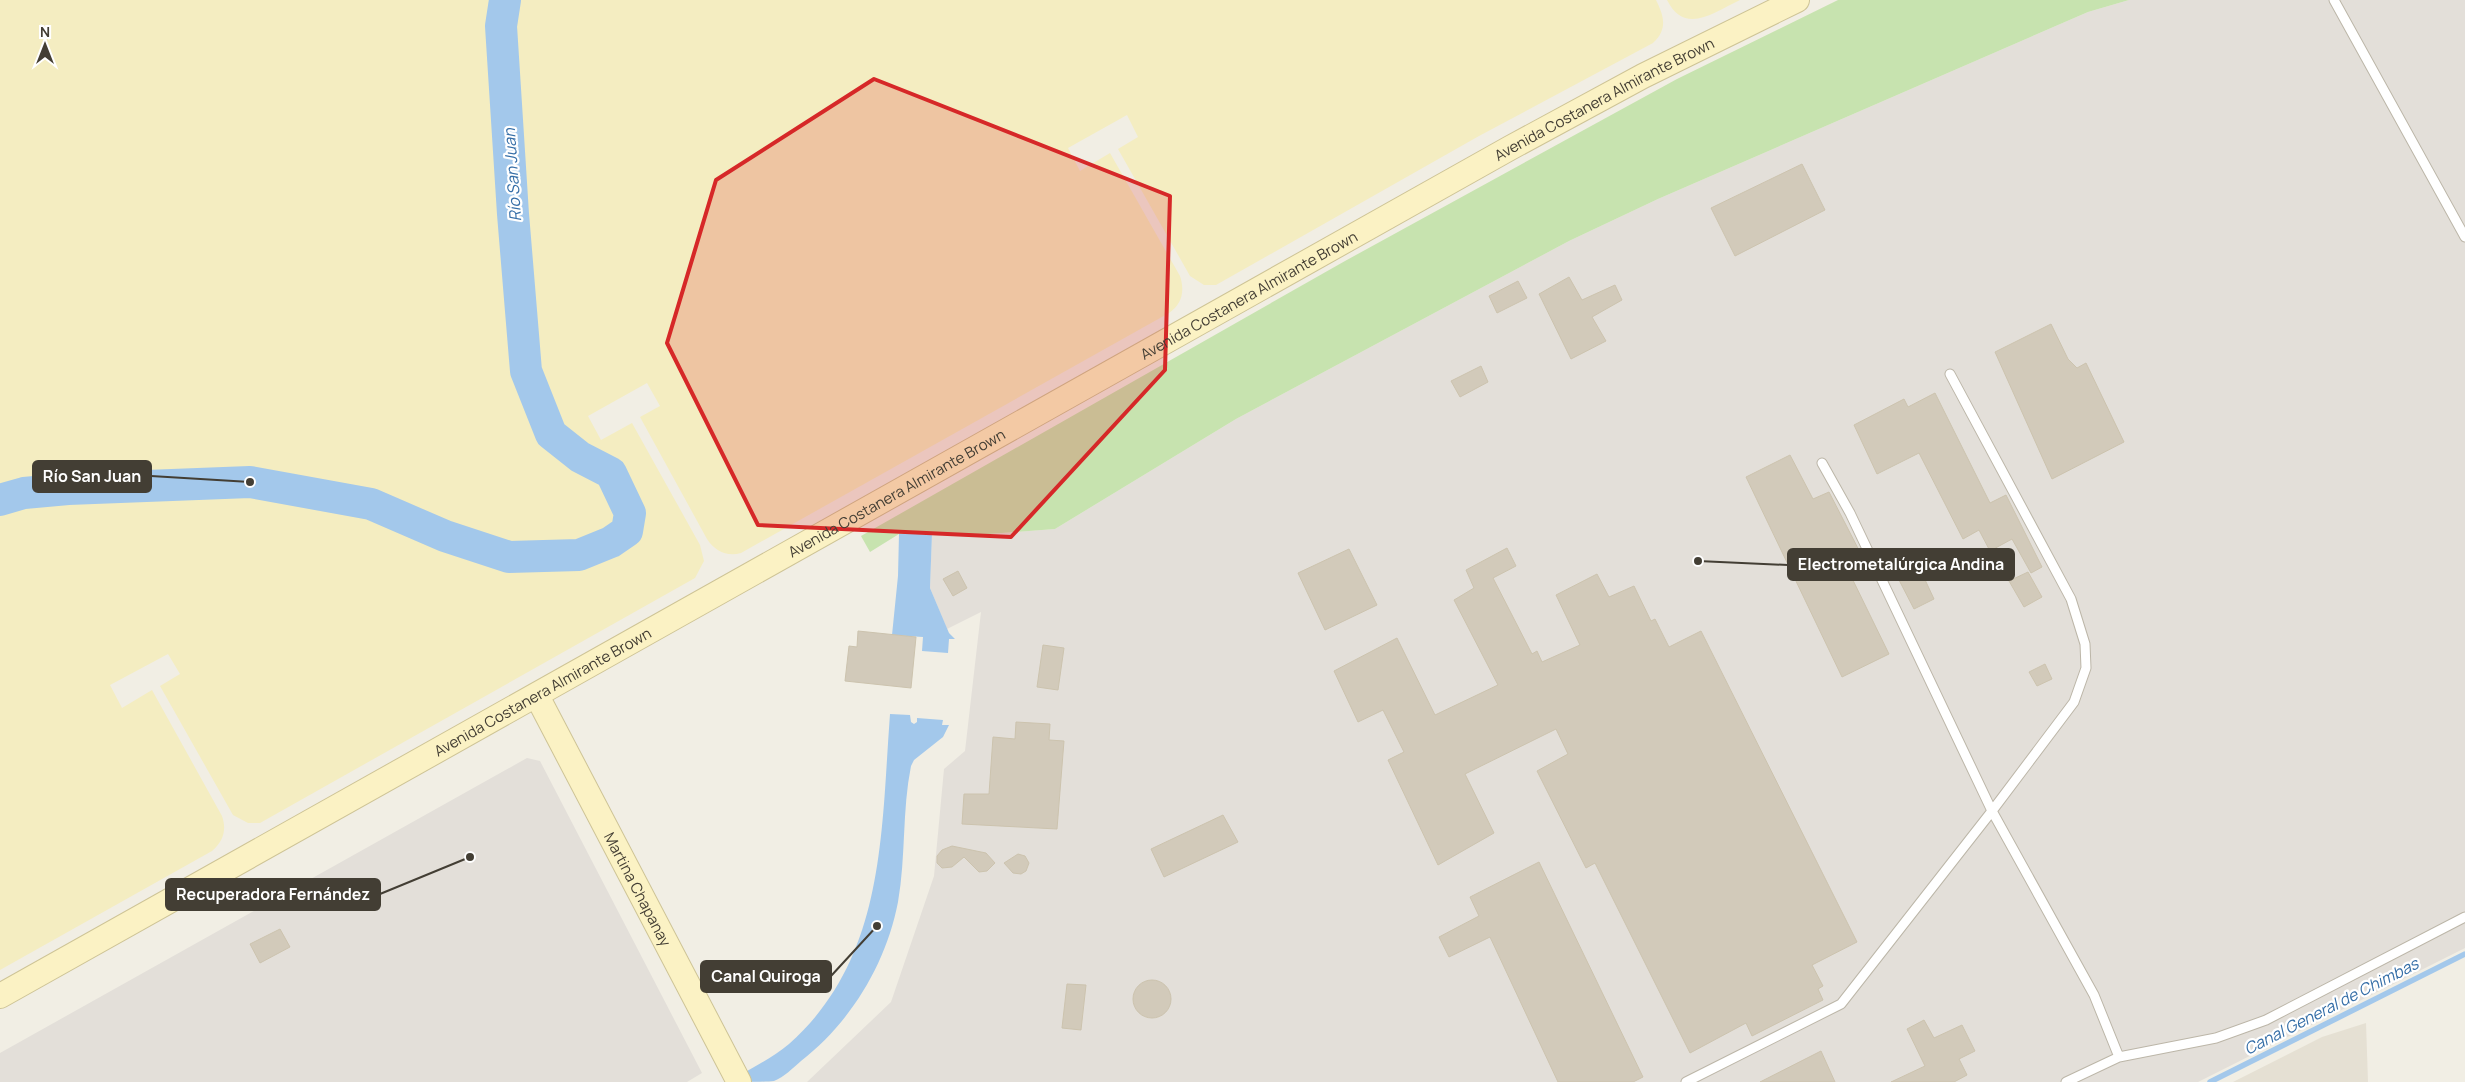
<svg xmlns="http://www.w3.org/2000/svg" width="2465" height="1082" viewBox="0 0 2465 1082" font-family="Manrope,sans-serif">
  <rect width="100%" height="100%" fill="#f1eee4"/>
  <path fill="#e5e0d3" d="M2366,1023l2,59h-135l89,-45z"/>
  <path fill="#e3dfd9" d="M2129,0h336v948l-267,134h-1391l84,-80 43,-126 10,-107 21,-18 16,-139 -34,17 -17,-41 2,-54h57l66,-5 181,-110 333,-178 89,-42 430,-187z
    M527,758l13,3 162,312 -15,9h-687v-29z"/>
  <path fill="#c7e3af" d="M1838,0h291l-41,12 -430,187 -89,42 -333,178 -181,110 -66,5h-90l-29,18 -9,-16 484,-275 332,-182z"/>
  <path fill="#f4edc1" d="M0,0h1656c8,16 12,29 -3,43l-174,93 -263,149h-12l-14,-9 -72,-127 20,-12 -11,-22 -59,33 12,23 30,-18 70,123c5,15 2,28 -11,37l-428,240c-14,4 -26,-2 -34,-14l-67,-122 20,-11 -13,-23 -59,33 13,24 31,-17 68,122 4,16 -9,17 -435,245h-12l-15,-8 -73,-129 20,-12 -12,-20 -58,31 12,23 30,-18 70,126c5,14 1,26 -10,35l-212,119z
    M1667,0h73c-26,12 -55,36 -73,0z"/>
  <path fill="#a3c8eb" d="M899,534h33l-2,54 19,45 6,6h-6l-1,14 -26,-2 1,-14 -31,-2 6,-59z
    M890,714l20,1 1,7 3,2 3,-2v-4l26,2 -1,5h7l-6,12 -29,23 -3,6c-9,44 -5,91 -13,136 -12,62 -47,120 -97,159 -8,7 -17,16 -27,20 -10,1 -34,1 -46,1 20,-12 43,-23 61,-38 97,-86 92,-212 101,-330z"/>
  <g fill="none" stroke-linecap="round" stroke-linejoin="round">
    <path stroke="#a3c8eb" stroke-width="5.5" d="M2210,1082l255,-128"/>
    <path stroke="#a3c8eb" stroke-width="32" d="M0,500l24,-7 44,-4 182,-7 121,22 74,32 64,21 70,-2 32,-13 16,-11 3,-18 -19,-40 -31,-16 -29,-23 -25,-63 -13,-157 -12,-188 4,-26"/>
  </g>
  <path fill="#d2caba" stroke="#ccc3ae" d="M1802,164l23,46 -90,46 -24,-48z
    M1569,277l13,23 33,-15 7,15 -30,17 14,24 -35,18 -32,-65z
    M1518,281l9,17 -30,15 -8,-17z
    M2051,324l17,35 9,9 9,-5 38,79 -72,37 -57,-127z
    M1481,366l7,16 -28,15 -9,-16z
    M1935,393l55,110 16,-8 36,72 -11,6 -19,-34 -22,12 -11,-21 -16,9 -44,-86 -42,21 -23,-49 50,-26 4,8z
    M1790,455l23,44 16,-7 35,68 -17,8 42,86 -47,23 -96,-200z
    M1507,548l9,18 -23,12 39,76 5,-3 5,11 38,-17 -24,-50 41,-21 12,23 25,-11 17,35 4,-2 14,28 32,-16 156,311 -45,23 11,21 -5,3 5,11 -71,36 -6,-13 -56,30 -95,-190 -9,5 -49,-97 31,-17 -12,-25 -91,45 29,59 -56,32 -50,-105 16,-8 -21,-42 -25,12 -24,-51 63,-33 38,77 63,-30 -44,-85 20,-12 -8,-18z
    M1349,549l28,56 -52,25 -27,-57z
    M1920,569l14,30 -20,10 -15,-29z
    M958,571l9,17 -14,8 -10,-17z
    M2028,572l14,25 -18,10 -15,-26z
    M858,631l58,6 -5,51 -66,-7 4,-35 8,1z
    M1043,645l21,3 -6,42 -21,-3z
    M2045,664l7,15 -15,7 -8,-14z
    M1016,722l34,2 -1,16 15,1 -7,88 -95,-5 2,-30h25l4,-57 22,2z
    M1223,815l15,27 -74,35 -13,-28z
    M952,846l34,7 9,10 -8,8 -8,1 -15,-15 -12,10 -10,1 -5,-5v-7l5,-6z
    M1018,854l7,2 4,7 -3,8 -5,3 -8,-1 -9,-10z
    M1539,862l104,215 -10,5h-75l-68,-145 -41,20 -10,-20 40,-21 -9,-19z
    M280,929l10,18 -30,16 -10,-19z
    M1133 999a19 19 0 1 1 38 0a19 19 0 1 1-38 0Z
    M1067,984l19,1 -5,45 -19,-2z
    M1924,1020l10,18 28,-13 13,26 -16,8 8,16 -13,7h-63l34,-16 -18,-37z
    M1821,1051l14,31h-75z"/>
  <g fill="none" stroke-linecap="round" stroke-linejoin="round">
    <defs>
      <path id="service" d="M2334,0l131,237
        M1822,463l28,50 142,298 102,184 25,62
        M1686,1082l155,-78 151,-193 82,-109 12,-34 -1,-24 -14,-45 -121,-225
        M2066,1082l53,-25 97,-19 50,-18 199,-103"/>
      <g id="secondary">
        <path id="s1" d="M537,696l202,386"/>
        <path id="s2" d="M0,996l1510,-848 133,-72 154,-76"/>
      </g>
    </defs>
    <use href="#service" stroke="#bcb6a8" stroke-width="11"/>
    <use href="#secondary" stroke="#cec496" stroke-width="26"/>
    <use href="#service" stroke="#fff" stroke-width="9"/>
    <use href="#secondary" stroke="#fbf2c4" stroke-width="24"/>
  </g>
  <path fill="#d62828" fill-opacity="0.2" stroke="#d62828" stroke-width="4" stroke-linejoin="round" d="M874,79l296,117 -5,174 -154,167 -253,-12 -91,-182 49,-163z"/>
  <g text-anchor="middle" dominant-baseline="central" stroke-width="4.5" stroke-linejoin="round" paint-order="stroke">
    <g font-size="15" fill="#433e34" stroke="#fff">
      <text stroke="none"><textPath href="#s2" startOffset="1838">Avenida Costanera Almirante Brown</textPath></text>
      <text stroke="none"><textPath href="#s2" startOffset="1432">Avenida Costanera Almirante Brown</textPath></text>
      <text stroke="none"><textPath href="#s2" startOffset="1028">Avenida Costanera Almirante Brown</textPath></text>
      <text stroke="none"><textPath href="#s2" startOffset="622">Avenida Costanera Almirante Brown</textPath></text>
      <text stroke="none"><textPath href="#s1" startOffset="218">Martina Chapanay</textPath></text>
    </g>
    <g font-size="16" font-style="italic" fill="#356ea7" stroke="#fff">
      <text transform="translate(512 175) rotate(-94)">Río San Juan</text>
      <text transform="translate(2331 1006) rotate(-27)">Canal General de Chimbas</text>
    </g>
  </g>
  <path fill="none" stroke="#433e34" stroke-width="2" d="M250 482L151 476M1698 561L1788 565M470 857L380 894M877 926L831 976"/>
  <g fill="#433e34" stroke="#fff" stroke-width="2">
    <circle cx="250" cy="482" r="5"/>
    <circle cx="1698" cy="561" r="5"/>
    <circle cx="470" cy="857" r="5"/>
    <circle cx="877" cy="926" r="5"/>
  </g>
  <g fill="#433e34" stroke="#433e34" stroke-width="2">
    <rect x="33" y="461" width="118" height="31" rx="5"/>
    <rect x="1788" y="549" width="226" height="31" rx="5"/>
    <rect x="166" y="879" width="214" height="31" rx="5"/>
    <rect x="701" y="961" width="130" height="31" rx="5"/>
  </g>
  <g font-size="16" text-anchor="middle" font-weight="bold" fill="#fff">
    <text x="92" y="482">Río San Juan</text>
    <text x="1901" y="570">Electrometalúrgica Andina</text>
    <text x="273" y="900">Recuperadora Fernández</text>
    <text x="766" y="982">Canal Quiroga</text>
  </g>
  <g transform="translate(45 45)" stroke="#ffffff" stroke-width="4" paint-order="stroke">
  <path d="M0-4L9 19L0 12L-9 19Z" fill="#433e34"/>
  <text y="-8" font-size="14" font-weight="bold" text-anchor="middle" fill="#433e34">N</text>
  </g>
</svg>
